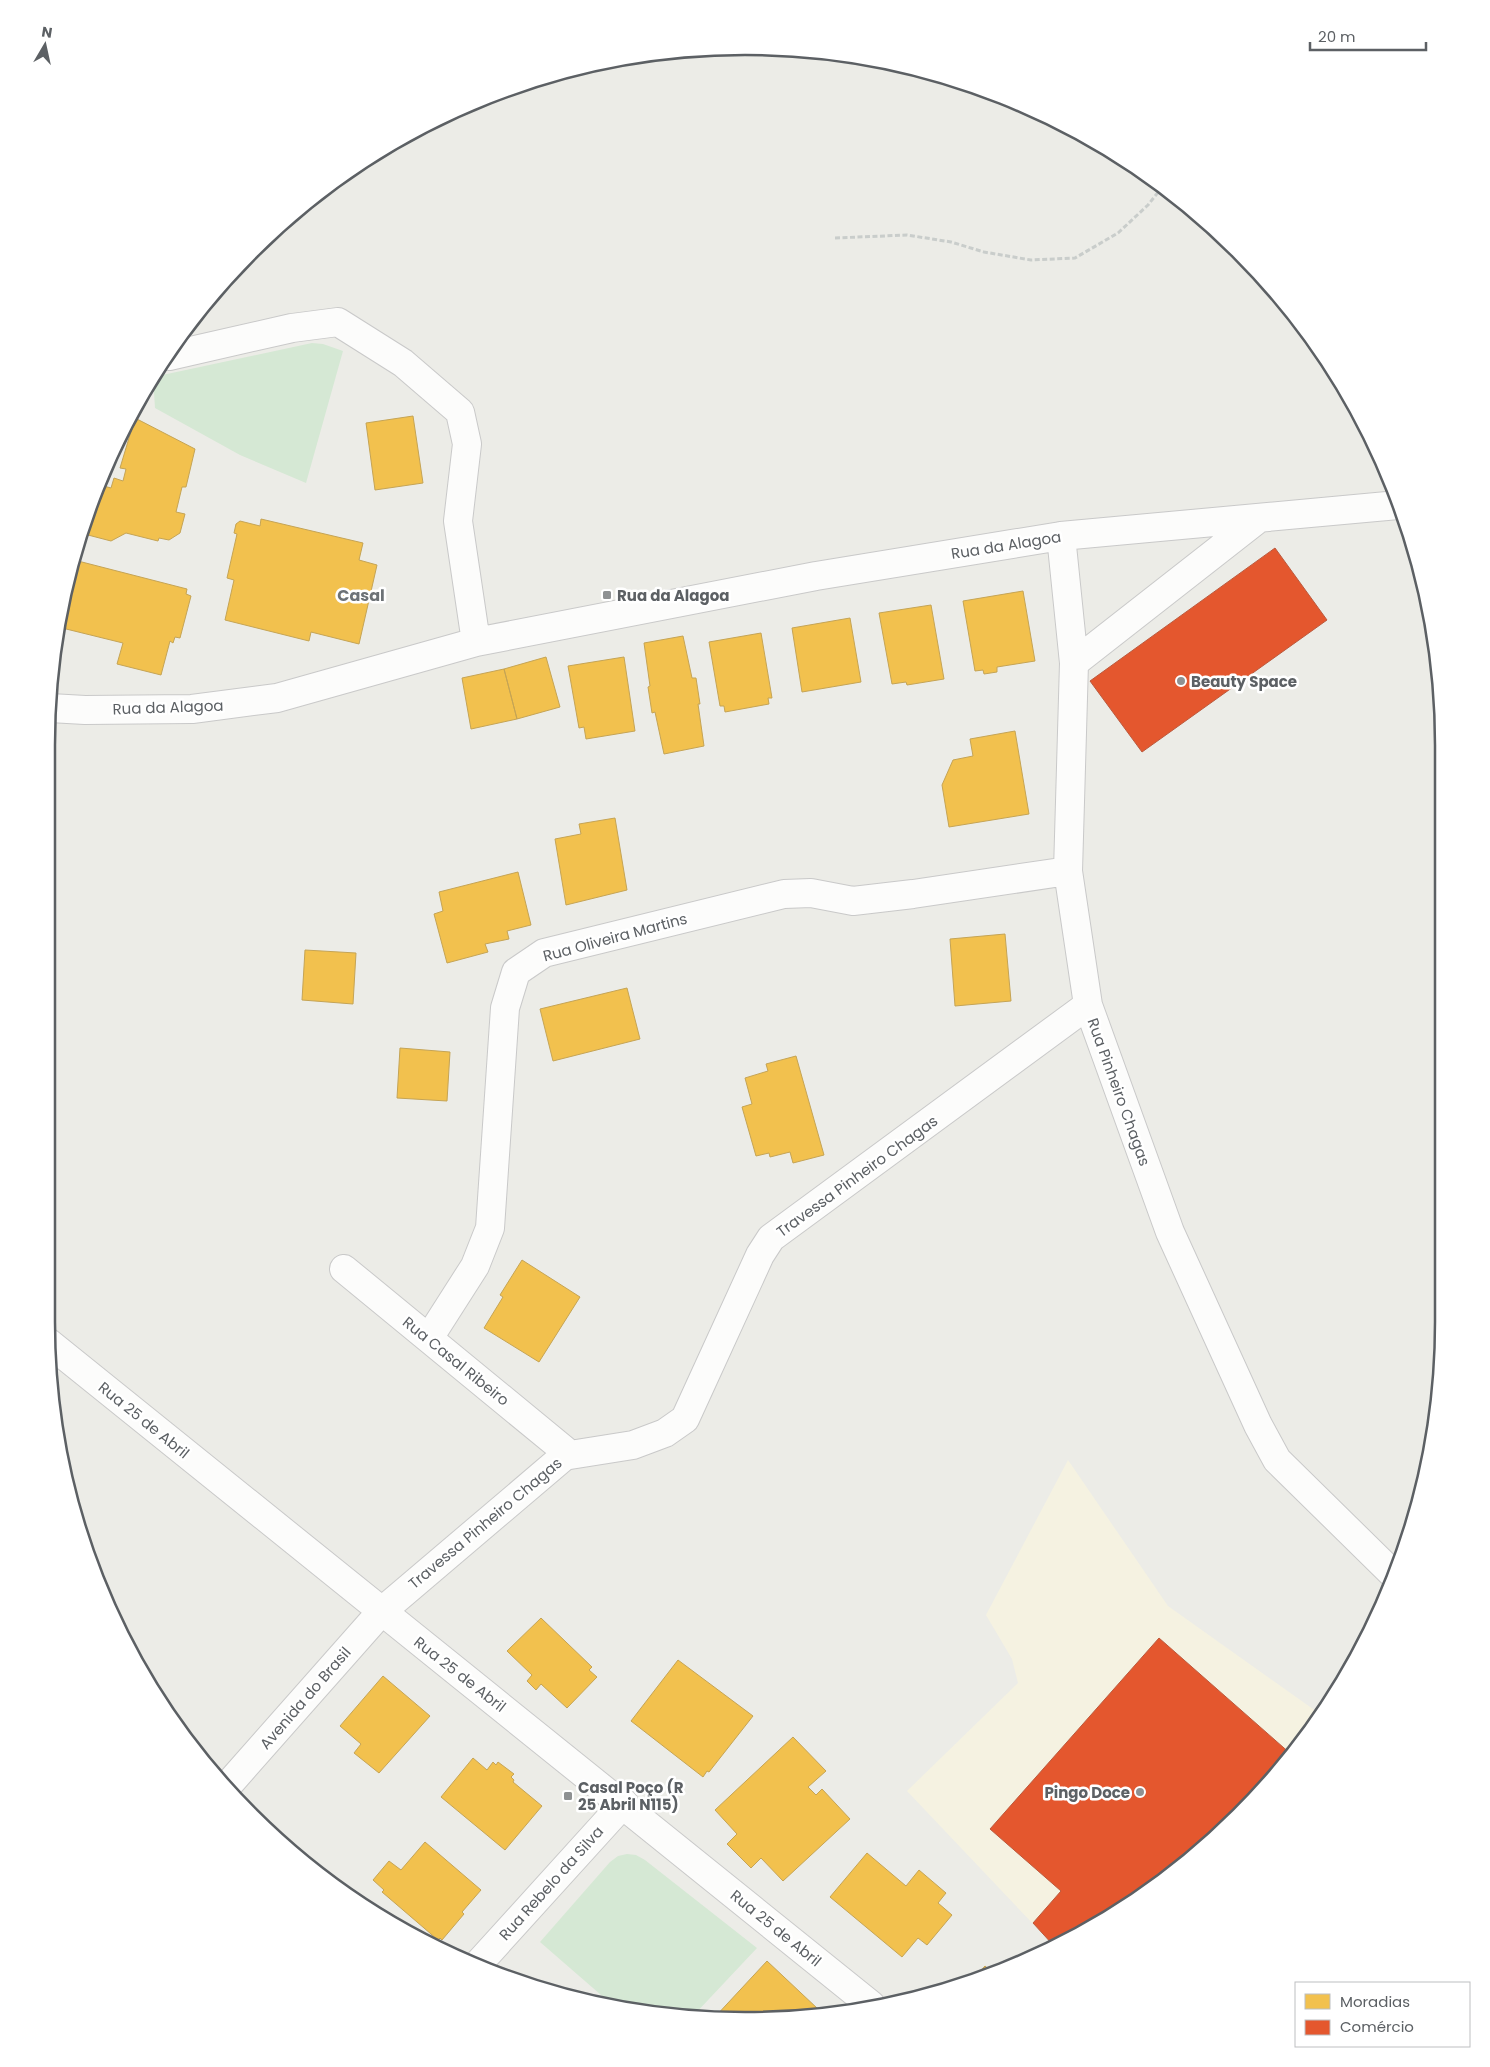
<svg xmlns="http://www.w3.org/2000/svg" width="1490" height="2067" viewBox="0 0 1490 2067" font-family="Poppins,sans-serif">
  <rect width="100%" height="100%" fill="#ecece7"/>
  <path fill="#f5f2e1" d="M1068,1460l100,146 152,108 -21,34 -94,100 -72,55 -79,43 -147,-155 111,-108 -6,-24 -26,-44z"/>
  <path fill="#d5e8d4" d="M312,343l11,1 20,7 -37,132 -66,-28 -85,-47 -2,-31z
    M627,1854l9,1 9,5 112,88 -64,68 -77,-8 -76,-66 70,-80 8,-6z"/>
  <path fill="#f2c14e" stroke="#c5a455" d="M413,416l10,67 -48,7 -9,-67z
    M135,418l60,31 -9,38h-4l-6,25 9,2 -5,19 -11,7 -10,-2 -1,3 -32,-8 -15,8 -23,-6 -4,-6 13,-42 3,-2 11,3 3,-10 9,3 3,-12 -6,-1z
    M261,519l102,24 -4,17 18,5 -18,79 -48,-12 -2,9 -84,-21 9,-40 -7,-2 10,-44 -3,-1 2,-9 4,-3 20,5z
    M78,561l109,28 -1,5 5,2 -11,42 -5,-1 -2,6 -3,-2 -9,34 -44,-11 6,-21 -65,-16 2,-19 13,-44 4,1z
    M1023,591l12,70 -38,6v5l-13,2 -1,-4 -8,1 -12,-70z
    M931,605l13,74 -37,6 -1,-3 -14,2 -13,-71z
    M850,618l11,64 -59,10 -10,-64z
    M761,633l11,65h-4l1,6 -44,8 -1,-6h-4l-11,-64z
    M683,636l9,42h4l4,26h-2l6,42 -40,8 -9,-42 -3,1 -4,-26 2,-1 -6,-43z
    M546,657l14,50 -43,12 -13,-50z
    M624,657l11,74 -49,8 -2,-12 -5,1 -11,-62z
    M504,669l13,50 -46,10 -9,-51z
    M1015,731l14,83 -80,13 -7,-42 11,-25 20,-4 -3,-17z
    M615,818l12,72 -61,15 -11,-66 26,-5 -2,-10z
    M518,872l13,53 -24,6 2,8 -24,5 3,8 -41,11 -13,-49 9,-3 -4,-19z
    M1005,934l6,67 -56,5 -5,-67z
    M305,950l51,3 -3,51 -51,-4z
    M627,988l13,51 -87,22 -13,-52z
    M400,1048l50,4 -3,49 -50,-3z
    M796,1056l28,99 -31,8 -3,-11 -20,5 -1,-4 -13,3 -14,-49 10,-3 -7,-26 23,-7 -2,-7z
    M522,1260l58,37 -41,65 -55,-34 19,-31 -3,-2z
    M541,1618l51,49 -3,3 8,7 -30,31 -26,-24 -5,6 -9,-9 5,-6 -25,-24z
    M678,1660l75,56 -44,56 -2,-1 -4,6 -72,-56z
    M383,1676l47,40 -51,57 -25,-20 7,-9 -21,-18z
    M793,1737l33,34 -18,16 8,8 6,-6 28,30 -67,62 -22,-23 -10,10 -24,-24 10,-10 -22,-24z
    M473,1758l14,12 6,-8 3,3 2,-3 16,12 -3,3 3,3 -1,2 29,24 -37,44 -64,-53z
    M425,1842l56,48 -19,22 2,2 -22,26 -2,-2 -2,2 -56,-48 2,-2 -11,-10 16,-19 12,9z
    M867,1853l39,33 13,-16 27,23 -8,10 14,12 -25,30 -9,-7 -16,19 -72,-60z
    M767,1961l51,48 -7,7 -66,5 -31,-3z
    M985,1966l8,7 -18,4z"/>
  <path fill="#e4572e" stroke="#bb5a3e" d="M1275,548l52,72 -185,132 -52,-71z
    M1159,1638l133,117 -87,93 -72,55 -79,43 -21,-23 28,-32 -71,-62z"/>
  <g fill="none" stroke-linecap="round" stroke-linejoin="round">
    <defs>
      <path id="minor" d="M169,356l123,-28 46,-6 65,41 57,49 7,32 -9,77 18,121
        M1061,536l13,127 -6,208 20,134 82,227 88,193 19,35 116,114
        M1074,663l184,-144
        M50,708l35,2 107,-1 85,-11 199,-56 340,-66 245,-40 337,-31
        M344,1269l224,184
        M429,1338l46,-72 15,-38 15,-220 11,-36 28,-19 240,-59 27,-1 42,8 60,-7 155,-23
        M49,1343c273,222 549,440 822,662
        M229,1784l152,-172 187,-159 2,2 63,-10 32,-12 20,-14 75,-164 11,-17 317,-233
        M479,1963l145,-160"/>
    </defs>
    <use href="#minor" stroke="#c9c9c9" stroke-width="30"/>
    <path stroke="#c9cdcb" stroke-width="3" stroke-dasharray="5 2.5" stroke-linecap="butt" d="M835,238l72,-3 44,7 33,10 47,8 44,-2 43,-25 30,-28 15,-19"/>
    <use href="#minor" stroke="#fcfcfb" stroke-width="28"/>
  </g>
  <g fill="#8e9192" stroke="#fff" stroke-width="2">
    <rect x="602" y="590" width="10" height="10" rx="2.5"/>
    <circle cx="1181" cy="681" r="5"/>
    <circle cx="1140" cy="1792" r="5"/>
    <rect x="563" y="1791" width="10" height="10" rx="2.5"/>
  </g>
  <g text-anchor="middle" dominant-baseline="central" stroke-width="5" stroke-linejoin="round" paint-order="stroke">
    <g font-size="15" fill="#5c6064" stroke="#fff">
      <text transform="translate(1006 545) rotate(-9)">Rua da Alagoa</text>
      <text transform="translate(168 707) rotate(-2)">Rua da Alagoa</text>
      <text transform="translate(615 937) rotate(-15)">Rua Oliveira Martins</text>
      <text transform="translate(1119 1092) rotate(70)">Rua Pinheiro Chagas</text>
      <text transform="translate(857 1176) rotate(-36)">Travessa Pinheiro Chagas</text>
      <text transform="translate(456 1361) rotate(39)">Rua Casal Ribeiro</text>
      <text transform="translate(144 1420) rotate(39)">Rua 25 de Abril</text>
      <text transform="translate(485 1523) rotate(-40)">Travessa Pinheiro Chagas</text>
      <text transform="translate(460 1674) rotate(38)">Rua 25 de Abril</text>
      <text transform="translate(305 1698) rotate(-49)">Avenida do Brasil</text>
      <text transform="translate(551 1883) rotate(-48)">Rua Rebelo da Silva</text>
      <text transform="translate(776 1928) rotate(39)">Rua 25 de Abril</text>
    </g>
    <g font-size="15" font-weight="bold" fill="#5c6064" stroke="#fff" text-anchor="start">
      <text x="617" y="595">Rua da Alagoa</text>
      <text x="1191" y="681">Beauty Space</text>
      <text x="578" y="1787">Casal Poço (R<tspan x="578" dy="17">25 Abril N115)</tspan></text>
      <text x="1130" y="1792" text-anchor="end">Pingo Doce</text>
    </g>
    <g font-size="16" font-weight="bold" fill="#6d7276" stroke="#fff">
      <text x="361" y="595">Casal</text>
    </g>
  </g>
  <path d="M0 0H1490V2067H0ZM745 55H745A690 690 0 0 1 1435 745V1322A690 690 0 0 1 745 2012H745A690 690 0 0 1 55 1322V745A690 690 0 0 1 745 55Z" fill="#fff" fill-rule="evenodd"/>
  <path fill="none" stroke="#5c6064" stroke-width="2.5" d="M745 55H745A690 690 0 0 1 1435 745V1322A690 690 0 0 1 745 2012H745A690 690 0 0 1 55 1322V745A690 690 0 0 1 745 55Z"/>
  <rect x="1295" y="1982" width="175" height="65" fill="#ffffff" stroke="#bebfc1"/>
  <rect x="1305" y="1994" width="25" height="15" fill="#f2c14e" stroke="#bebfc1"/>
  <text x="1340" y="2007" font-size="15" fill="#5c6064">Moradias</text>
  <rect x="1305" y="2020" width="25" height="15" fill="#e4572e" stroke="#bebfc1"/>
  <text x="1340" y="2032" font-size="15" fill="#5c6064">Comércio</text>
  <g transform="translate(45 45) rotate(9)" stroke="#ffffff" stroke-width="4" paint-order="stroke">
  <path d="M0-4L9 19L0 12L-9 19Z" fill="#5c6064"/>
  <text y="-8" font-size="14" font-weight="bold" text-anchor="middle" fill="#5c6064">N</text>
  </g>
  <path d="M1310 42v8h116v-8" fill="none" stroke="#5c6064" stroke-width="2.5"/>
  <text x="1318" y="42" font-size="15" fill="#5c6064" stroke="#ffffff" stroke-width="4" paint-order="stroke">20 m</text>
</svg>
